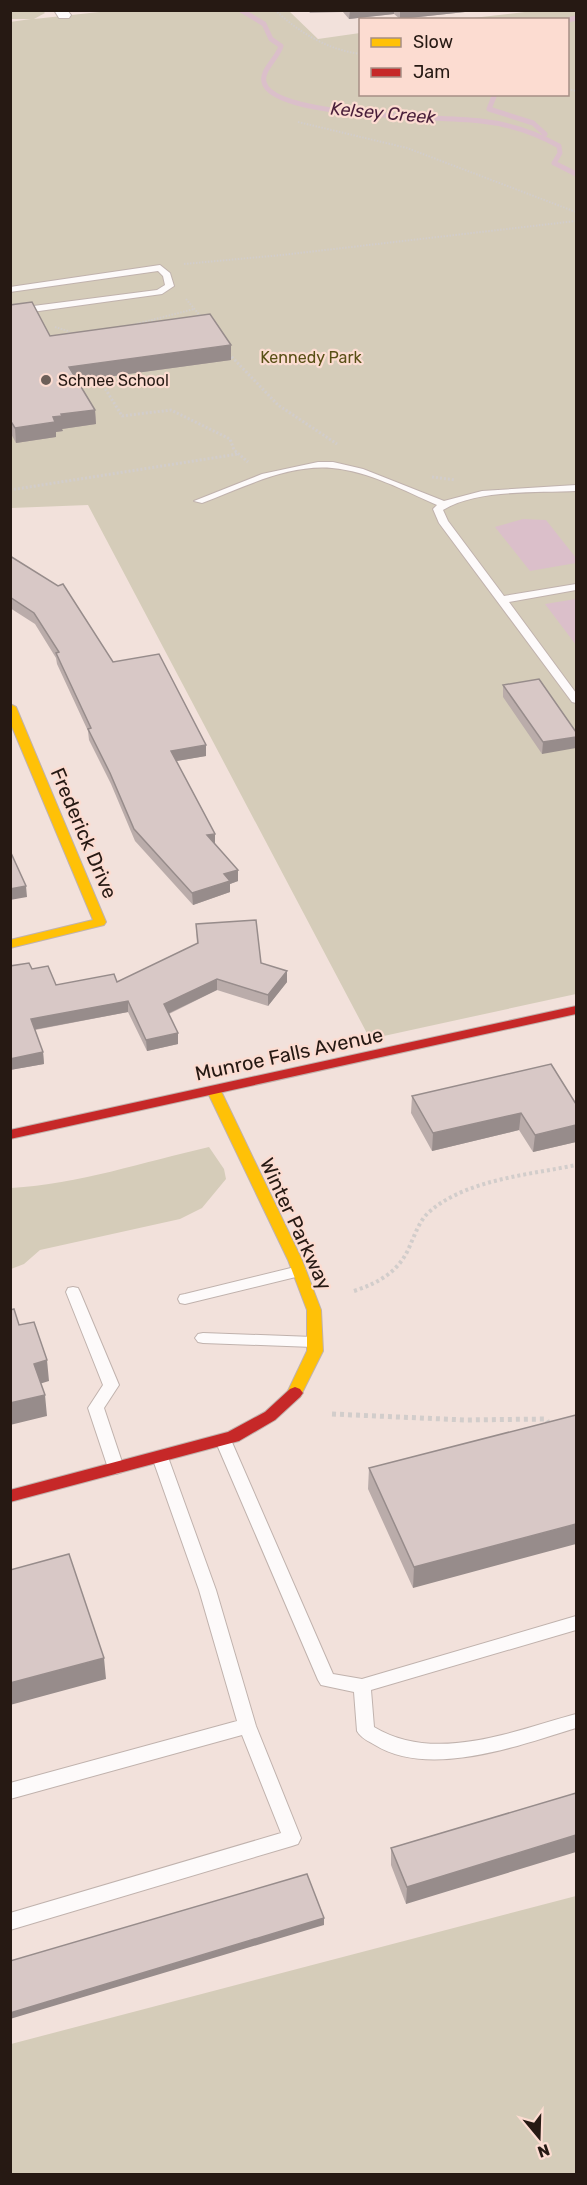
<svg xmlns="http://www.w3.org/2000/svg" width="587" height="2185" viewBox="0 0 587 2185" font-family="Rubik,sans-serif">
  <rect width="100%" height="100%" fill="#f2e1db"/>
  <path fill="#d5ccb9" d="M11,10l32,1 2,2 -11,6 84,-9 171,1 29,28 42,-6v61h208v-74l-104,-1 69,-8h43v983l-206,45 -282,-534 -77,3 -1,-486 21,-3h-20z
    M209,1147l15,22 2,10 -24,29 -22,11 -140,31 -16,14 -13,5v-81c68,-4 132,-26 198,-41z
    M576,1896v278h-565v-130z"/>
  <path fill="#dbbfca" d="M523,519l23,1 30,38v5l-46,8 -35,-44z
    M576,599v46l-31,-41z"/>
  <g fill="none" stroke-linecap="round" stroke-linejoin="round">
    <path stroke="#dbbfca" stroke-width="5" d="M241,10l23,14 7,15 10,7c-3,12 -20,24 -17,36 8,37 183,34 217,39 28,3 53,11 78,25l1,7 -6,10 22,11
      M568,20l8,-2
      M495,94l-6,15 44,14 12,11"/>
    <defs>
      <path id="lane" d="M160,265l10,8 4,13 -12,8 -152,21v-6l147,-19 8,-5 -2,-9 -5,-5 -148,21v-5z
        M318,462h15l30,7 81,32 38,-10 94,-6v6c-39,2 -99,-2 -133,19l5,11 56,75 72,-12v6l-67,12 67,91v10l-4,-1 -133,-179 -6,-14 4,-4c-32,-14 -69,-34 -105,-37 -44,-4 -90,20 -130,35l-8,-2 68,-27z
        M299,1266l5,1 2,4 -2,4 -119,29 -5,-1 -2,-4 2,-4 5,-1z
        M73,1287l5,1 2,4 39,93 -15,23 20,60 -2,4 -6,2 -6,-2 -2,-4 -20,-60 15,-23 -37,-93 2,-4z
        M203,1333l110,4 5,1 3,4 -3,4 -5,1 -110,-4 -5,-1 -3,-4 3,-4z
        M223,1434l6,2 2,4 102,234 29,5 214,-63v14l-205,60 3,37c61,37 139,4 202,-13v14c-56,17 -146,51 -201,17 -7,-4 -14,-7 -18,-14l-3,-39 -33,-7 -3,-5 -103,-240 2,-4z
        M160,1451l6,2 2,4 48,133 40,136 45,112 -3,6 -6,2 -282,84v-17l271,-80 -39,-98 -232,64v-16l227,-62 -38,-131 -47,-133 2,-4z"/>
      <path id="street" d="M54,10h13l4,5 -2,3h-10z"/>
      <path id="slow" d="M10,704l6,3 90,215 -2,3 -94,23v-8l83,-20 -83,-198z
        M214,1087l7,4 81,169 19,50 2,41 -23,46h-10l-3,-4 20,-42v-41l-19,-50 -81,-169z"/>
      <path id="jam" d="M576,1006v8l-566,125v-9z
        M295,1387l5,2 3,4 -3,4 -25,23 -36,21 -229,61v-12l218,-58 37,-20 25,-23z"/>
    </defs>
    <use href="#lane" stroke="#c0b2ad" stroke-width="2"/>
    <use href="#street" stroke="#c0b2ad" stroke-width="2"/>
    <use href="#slow" stroke="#c0b2ad" stroke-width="2"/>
    <use href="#jam" stroke="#c0b2ad" stroke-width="2"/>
    <path stroke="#d2cdcb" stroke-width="2" stroke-dasharray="1.5 1.5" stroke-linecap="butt" d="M275,10c25,23 51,39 85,44
      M568,89l8,2
      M298,122l109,26 169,64
      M184,264l98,-9 294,-34
      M186,299l17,20
      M55,327l13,4 3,4
      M125,327l69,-18"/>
    <path stroke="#d2cdcb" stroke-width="3" stroke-dasharray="2 2" stroke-linecap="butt" d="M229,354l49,51 59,39
      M97,375l25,41 49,-6 59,29 4,11 14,12
      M432,477l23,3
      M10,490l228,-36"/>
    <path stroke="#d2cdcb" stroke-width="4" stroke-dasharray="3 3" stroke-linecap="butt" d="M354,1291c27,-9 47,-21 57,-48 5,-11 9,-23 18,-31 38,-33 100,-37 147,-47"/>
    <path stroke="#d2cdcb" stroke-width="5" stroke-dasharray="4 4" stroke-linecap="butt" d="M332,1414l133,6 81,-1 4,7"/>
    <use href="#lane" fill="#fdfafa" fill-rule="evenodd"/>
    <use href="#street" fill="#fdfafa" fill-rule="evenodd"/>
    <use href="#slow" fill="#ffc107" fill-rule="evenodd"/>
    <use href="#jam" fill="#c62828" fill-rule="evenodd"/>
  </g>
  <path fill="#baacaa" d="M308,10h157v2l-65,7 -6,-5 -45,5 -6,-7 -33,1z
    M10,305l40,31 181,24 -154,21 18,29 1,14 -34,5 1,2 -7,1v5l-40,6 -6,-11z
    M10,556l196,200 -30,5 39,84 23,36 -8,3v8l-37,13 -58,-64 -24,-57 -22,-44 -1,-9 -31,-67 -1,-6 -21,-34 -25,-16z
    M503,685l73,47 -34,22 -39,-57z
    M196,924l65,39 26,19 -19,24 -51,-16 -48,24 9,30 -31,7 -19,-39 -93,18 8,22 1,12 -34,6 22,-101 24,16 61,-3 80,-38z
    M412,1096l164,8v38l-43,10 -14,-22 -87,21 -21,-38z
    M576,1415l-163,173 -45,-99 1,-21z
    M576,1793l-170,111 -15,-39v-17z"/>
  <path fill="#978c8b" d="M394,10v4l-45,5 1,-8z
    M403,10h62v2l-65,7v-8z
    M231,345v15l-161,22 -1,-15z
    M95,410l1,14 -34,5 1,2 -7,1v5l-40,6 -1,-15 38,-11 8,-3z
    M576,737v11l-34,6 1,-12z
    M206,745v11l-35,6v-11z
    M215,834v11l-8,-10z
    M238,870v11l-8,3v8l-37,13 -1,-12 32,-19z
    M26,886l1,11 -17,3v-11z
    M287,971v11l-19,24v-11z
    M217,979v11l-52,25 -1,-11z
    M128,1001v11l-96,18 -1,-11z
    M178,1033v11l-31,7 -1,-11z
    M43,1052l1,12 -34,6v-11z
    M521,1113l-2,17 -87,21 1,-18z
    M576,1125v17l-43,10 2,-17z
    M47,1360l2,21 -13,4 -2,-21z
    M45,1395l2,21 -37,9v-22z
    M576,1524v20l-163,44 1,-21z
    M104,1658l2,21 -96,26v-22z
    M576,1835v17l-170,52 1,-17z
    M324,1918v7l-314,94v-6z"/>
  <path fill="#d8c8c6" stroke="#978c8b" stroke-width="1.5" d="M32,302l18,34 160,-22 21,31 -162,22 26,43 -34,4 1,2 -9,1 2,5 -40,6 -5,-8v-115z
    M10,556l48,30 5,-2 50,78 46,-8 47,91 -35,6 44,83 -8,1 31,35 -14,4 6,7 -38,12 -58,-64 -24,-56 -22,-44 3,-1 -35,-75 3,-1 -25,-39 -24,-16z
    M539,679l37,53v5l-33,5 -40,-57z
    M10,853h1l15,33 -16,3z
    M256,920l5,43 26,8 -19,24 -51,-16 -53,25 14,29 -32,7 -18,-39 -97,18 12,33 -33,7v-93l19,-3 3,6 16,-3 8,19 58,-11 3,8 81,-39 -2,-19z
    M551,1064l25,40v21l-41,10 -14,-22 -88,20 -21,-37z
    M14,1309l5,16 15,-3 13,38 -13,4 11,31 -35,8v-93z
    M576,1415v109l-162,43 -45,-99z
    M69,1554l35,104 -94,25v-113z
    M576,1793v42l-169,52 -16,-39z
    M307,1874l17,44 -314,95v-52z"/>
  <circle fill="#6d5f59" stroke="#fcdcd1" stroke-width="2" cx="46" cy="380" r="6"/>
  <g text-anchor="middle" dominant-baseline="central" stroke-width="4.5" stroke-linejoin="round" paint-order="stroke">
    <g font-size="16" fill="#584f15" stroke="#fcdcd1">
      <text x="311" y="357">Kennedy Park</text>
    </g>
    <g font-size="16" fill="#261913" stroke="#fcdcd1" text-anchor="start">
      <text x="58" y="380">Schnee School</text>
    </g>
    <g font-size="18" font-style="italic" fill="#491e3a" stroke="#fcdcd1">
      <text transform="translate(383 113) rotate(5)">Kelsey Creek</text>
    </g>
    <g font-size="20" fill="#261913" stroke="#fcdcd1">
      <text transform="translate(84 833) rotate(67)">Frederick Drive</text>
      <text transform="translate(289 1054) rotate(-12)">Munroe Falls Avenue</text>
      <text transform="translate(296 1224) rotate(65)">Winter Parkway</text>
    </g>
  </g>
  <rect width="587" height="2185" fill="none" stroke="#261913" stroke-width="24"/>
  <rect x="359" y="18" width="210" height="78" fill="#fcdcd1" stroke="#a68e85" stroke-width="1.5"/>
  <rect x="371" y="38" width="30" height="9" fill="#ffc107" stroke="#a68e85" stroke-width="1.5"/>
  <text x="413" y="48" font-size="18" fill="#261913">Slow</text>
  <rect x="371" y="68" width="30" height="9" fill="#c62828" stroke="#a68e85" stroke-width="1.5"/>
  <text x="413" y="78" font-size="18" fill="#261913">Jam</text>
  <g transform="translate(539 2137) rotate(161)" stroke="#fcdcd1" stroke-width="4.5" paint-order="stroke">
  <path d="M0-4.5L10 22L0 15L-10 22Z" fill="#261913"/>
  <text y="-9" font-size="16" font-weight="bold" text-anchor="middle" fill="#261913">N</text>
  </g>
</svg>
